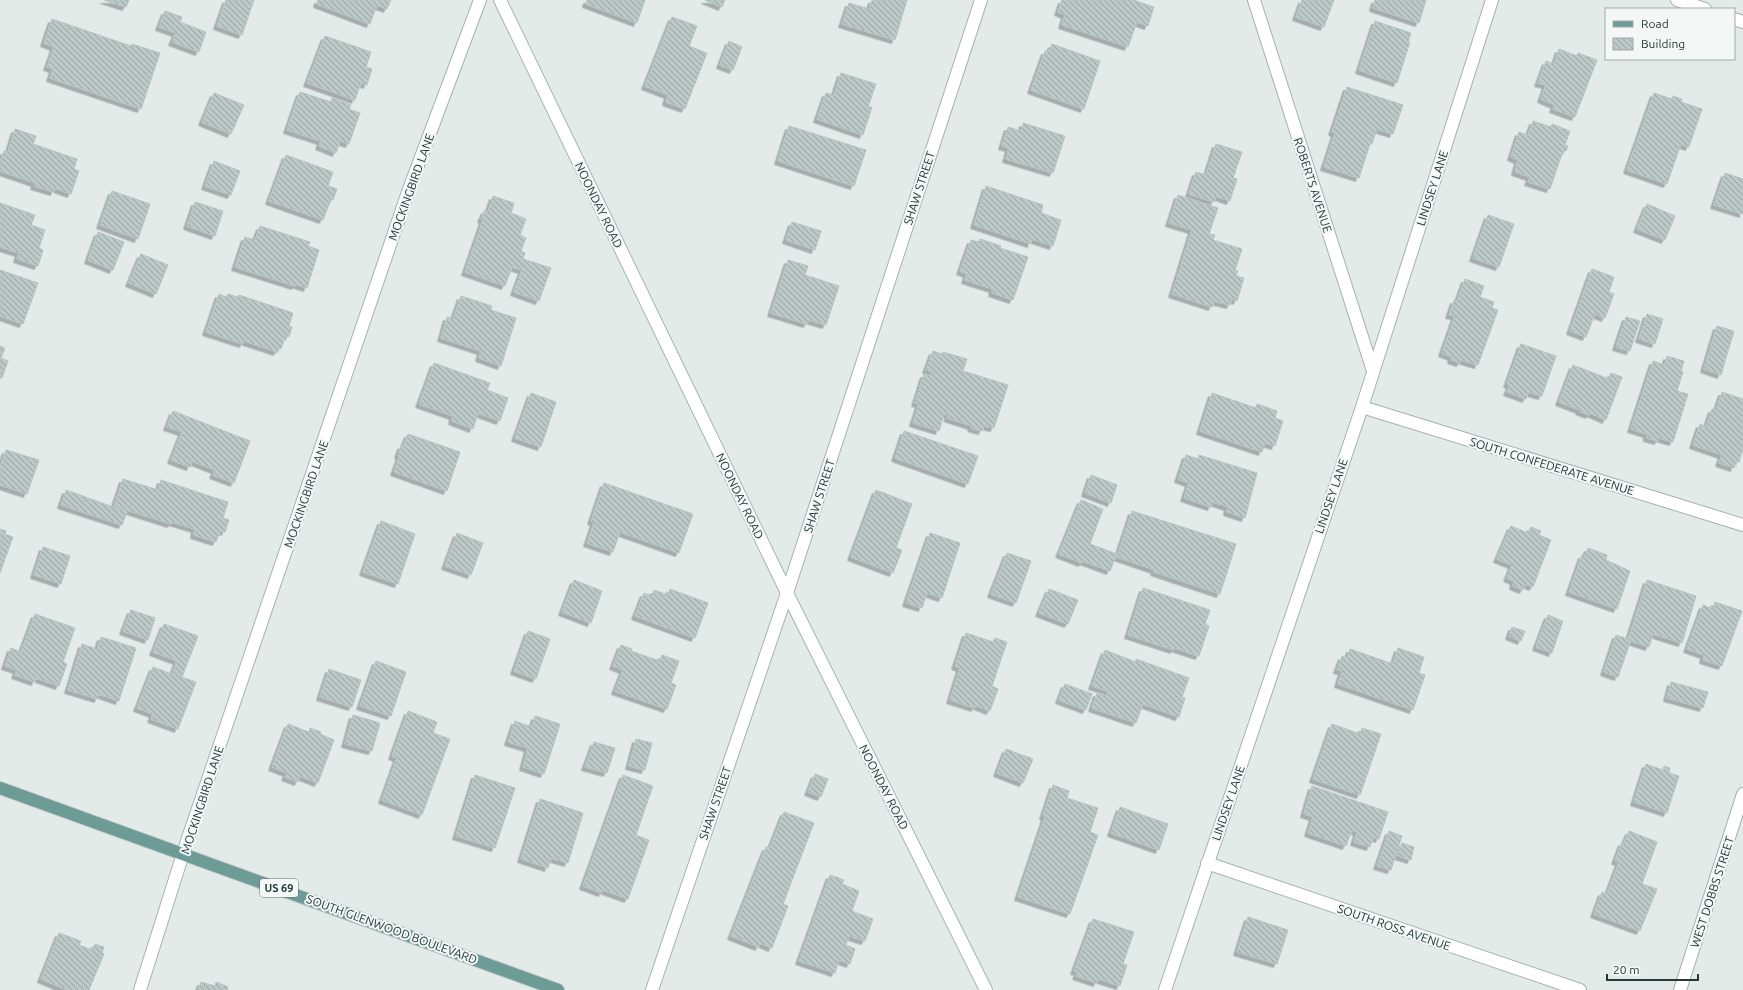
<svg xmlns="http://www.w3.org/2000/svg" width="1743" height="990" viewBox="0 0 1743 990" font-family="Ubuntu,sans-serif">
  <defs>
    <pattern id="building-back-hatch" width="6" height="6" patternUnits="userSpaceOnUse"><rect width="6" height="6" fill="#bcc8c5"/><path d="M-1 5l2 2M0 0l6 6M5-1l2 2" fill="none" stroke="#99a3a1"/></pattern>
    <filter id="shadow"><feDropShadow dx="-3.5" dy="3.5" stdDeviation="0" flood-color="#0004"/></filter>
  </defs>
  <rect width="100%" height="100%" fill="#e3ebe9"/>
  <path fill="url(#building-back-hatch)" stroke="#b6c4c0" filter="url(#shadow)" d="M104,0h25l-3,7z
    M226,0h28l-12,35 -25,-9z
    M318,0h73l-4,9 -10,-4 -7,19 -53,-20z
    M587,0h58l-8,23 -51,-19z
    M705,0h20l-3,7z
    M872,0h35l-12,40 -53,-16 7,-21 20,6z
    M1062,0h71l21,7 -6,19 -11,-4 -9,25 -66,-22 3,-10 -7,-3z
    M1302,0h32l-10,27 -28,-10z
    M1375,0h51l-7,23 -46,-15z
    M165,11l17,6 -2,5 26,10 -7,20 -27,-10 4,-9 -17,-6z
    M672,17l25,9 -8,20 18,7 -22,56 -19,-7 2,-7 -23,-9z
    M52,19l79,27 1,-2 28,9 -19,56 -91,-31 3,-9 -6,-2 7,-20 -10,-4z
    M1375,21l36,12 -3,9h2l-13,41 -38,-13z
    M325,36l46,16 -5,15 6,2 -5,16 -6,-2 -6,17 -48,-17z
    M729,41l13,6 -9,23 -13,-5z
    M1052,44l48,17 -16,48 -53,-19 14,-39 3,1z
    M1559,49l18,7 1,-3 19,7 -22,57 -22,-8 2,-4 -14,-6 5,-14 -8,-2 8,-22 8,3z
    M841,73l35,11 -8,23h4l-9,28 -46,-16 9,-26 8,2z
    M1347,87l56,18 -10,29 -16,-5 -5,15h-2l-11,34 -35,-11 11,-34 -3,-1z
    M300,92l31,10 1,-4 19,7 -2,4 11,4 -11,31 -9,-3 -4,12 -17,-7 2,-5 -34,-11z
    M214,93l30,12 -13,29 -29,-12z
    M1654,93l18,6 1,-3 9,3 -1,3 21,7 -13,38 -8,-3 -14,40 -40,-14z
    M1533,121l18,6 1,-3 18,7 -5,14 3,1 -2,5h-3l-13,38 -22,-7 2,-5 -15,-5 3,-12 -7,-3 8,-25 9,3z
    M1023,123l42,13 -12,37 -47,-14 3,-11 -7,-2 6,-19 13,4z
    M789,126l77,24 -12,36 -76,-25z
    M15,129l21,7 -3,8 44,15 -3,10 5,2 -8,23 -16,-6 -1,4 -20,-6 1,-3 -35,-12v-9l4,-11 4,1z
    M1216,144l26,8 -9,26 4,1 -7,22 -14,-5 -2,6 -25,-8 7,-22 10,3z
    M286,155l47,17 -5,14 9,3 -4,11 -2,-1 -8,21 -54,-19z
    M214,161l26,10 -9,24 -26,-9z
    M1725,173l18,6v35l-29,-9z
    M986,186l57,19 -2,8 20,7 -8,26 -21,-7 -1,5 -57,-19z
    M112,191l38,13 -12,35 -38,-14z
    M1178,195l40,13 -9,26 6,1 -2,5 29,9 -7,21 3,1 -2,5 8,2 -7,23 -5,-2 -2,6 -16,-4 -2,6 -40,-13 20,-64 -23,-7z
    M493,196l21,7 -3,10 15,6 -6,16 6,3 -5,13 4,2 -2,6 28,9 -12,33 -25,-9 8,-22 -10,-3 -7,19 -40,-14 18,-52 -2,-1 4,-9 3,1z
    M195,202l28,9 -8,25 -28,-10z
    M0,203l35,12 -4,10 14,5 -6,18 4,2 -5,16 -21,-7 2,-6 -19,-6z
    M1647,204l28,12 -10,24 -28,-11z
    M1488,215l26,9 -15,43 -26,-9z
    M792,222l29,9 -6,19 -29,-10z
    M260,226l50,16 -2,4 11,4 -12,38 -12,-4v2l-60,-19 10,-30 10,3z
    M98,232l26,10 -11,28 -25,-10z
    M980,239l21,7 -1,2 28,9 -15,43 -21,-7 1,-4 -28,-9 2,-6 -7,-3 11,-31 8,2z
    M141,254l27,11 -12,29 -27,-11z
    M788,260l20,6 -3,9 34,11 -13,39 -17,-5 -2,4 -36,-11z
    M1592,269l22,8 -5,15 5,2 -9,24 -10,-4 -9,23 -16,-6z
    M0,270l38,13 -15,41 -23,-8z
    M1465,279l19,7 -4,11 14,5 -2,6 6,2 -20,55 -17,-5 -1,3 -9,-3 1,-3 -10,-4 13,-37 -6,-1 5,-15 3,1z
    M219,294l7,3 2,-3 10,3 1,-2 54,18 -4,13 3,1 -3,10 -3,-2 -5,14 -2,-1 -2,4 -33,-11 -1,3 -37,-12z
    M461,296l31,10 -1,4 25,8 -15,48 -22,-8 2,-7 -40,-13 6,-21 6,2z
    M1647,314l16,5 -8,25 -16,-5z
    M1626,317l14,4 -10,30 -14,-4z
    M1717,326l17,5 -13,44 -17,-6z
    M1521,344l35,12 -14,40 -14,-4 -2,7 -19,-7 3,-7 -3,-1z
    M0,346l5,2 -4,10 7,3 -6,17 -2,-1z
    M933,351l9,3 1,-2 24,7 -4,12 45,14 -14,43 -10,-2 -2,5 -11,-3 1,-2 -25,-8 2,-3 -5,-1 -5,17 -26,-8 6,-19 -4,-1 9,-29 7,2 1,-4 -6,-2z
    M1667,356l17,5 -3,10 2,1 -6,19 11,3 -15,48 -14,-4 -1,3 -11,-3v-4l-16,-5 22,-68 12,4z
    M434,363l56,20 -3,7 21,8 -8,23 -22,-8 -5,16 -21,-8 1,-5 -34,-12z
    M1573,365l36,14 2,-6 11,4 -16,43 -16,-7 -1,2 -10,-4 1,-1 -21,-8z
    M1722,392l21,7v50l-4,13 -3,-1 -2,7 -15,-5 3,-8 -29,-10 7,-21 6,3 6,-18 4,1z
    M531,393l25,9 -15,45 -26,-9z
    M1212,393l44,15 1,-4 20,7 -2,7 8,3 -8,25 -10,-3 -3,9 -62,-21z
    M173,411l77,30 -16,42 -21,-8 2,-5 -23,-9 -2,6 -19,-7 11,-28 -15,-5z
    M904,431l74,25 -10,28 -73,-26z
    M408,434l52,18 -13,39 -53,-19 6,-17h-2l3,-9h2z
    M6,450l33,10 -12,34 -27,-9v-18z
    M1186,455l12,4 1,-4 58,18 -12,45 -18,-6 1,-5 -15,-5 -2,5 -27,-9 5,-15 -11,-4z
    M1091,475l26,10 -6,18 -26,-10z
    M123,479l35,11 3,-10 67,22 -5,16 6,2 -4,12 -5,-1 -4,11 -22,-7 1,-6 -23,-7 -1,2 -57,-18z
    M604,483l89,31 -14,39 -59,-21 -7,20 -26,-9 7,-21 -3,-1z
    M66,490l61,22 -5,13 -61,-20z
    M876,490l36,14 -16,44 6,2 -9,23 -42,-16z
    M1081,500l22,9 -13,35 27,10 -7,17 -27,-10 -1,2 -23,-9z
    M1132,511l104,33 -16,50 -66,-22 1,-2 -38,-13z
    M381,521l34,13 -17,50 -35,-12z
    M1511,526l17,7 3,-6 10,4 -2,4 12,5 -18,47 -7,-3 -3,6 -10,-4 1,-5 -7,-3 5,-13 -15,-6z
    M0,529l6,2 -1,3 8,3 -13,36z
    M457,533l26,10 -12,32 -26,-9z
    M930,533l30,10 -18,55 -15,-5 -5,15 -16,-5z
    M43,547l27,9 -9,28 -27,-9z
    M1588,548l19,7 -1,5 24,11 -13,38 -48,-17 13,-37 3,1z
    M1007,553l24,8 -15,42 -25,-9z
    M574,580l28,11 -11,32 -29,-11z
    M1647,580l49,16 -14,47 -29,-9 -4,13 -21,-7z
    M1143,588l67,22 -5,14 4,2 -10,30 -25,-8v2l-46,-15z
    M670,589l38,14 -13,35 -60,-22 9,-23 8,3 2,-6 14,5z
    M1049,589l29,11 -10,24 -29,-11z
    M1715,602l27,9 -20,55 -19,-6 1,-5 -17,-6 16,-44 10,4z
    M131,610l24,8 -7,22 -25,-9z
    M35,614l40,14 -12,34 4,2 -8,22 -23,-8 -1,4 -20,-7 2,-5 -12,-4 6,-18 10,4z
    M1548,615l15,6 -11,32 -16,-6z
    M164,624l34,12 -16,41 14,5 -18,47 -27,-10 2,-5 -16,-6 16,-41 19,7 5,-13 -24,-9z
    M1512,627l13,4 -4,10 -12,-5z
    M528,631l22,8 -14,40 -22,-8z
    M966,633l27,9 2,-4 12,4 -15,44 6,3 -8,22 -15,-6v3l-25,-8 10,-32 -5,-2z
    M1616,635l15,5 -13,37 -14,-5z
    M101,637l35,11 -17,53 -20,-7 -1,5 -30,-9 14,-46 15,5z
    M621,645l11,4 -1,2 29,10 2,-6 17,6 -8,22 5,2 -9,24 -52,-18 8,-21 -10,-4z
    M1398,648l26,9 -5,16 6,2 -12,35 -75,-26 4,-13 -5,-1 5,-14 5,2 3,-9 43,15z
    M1105,650l31,12v-3l53,19 -7,19 3,1 -6,19 -36,-13 -7,19 -44,-15 5,-15 9,3 2,-5 -16,-5z
    M376,661l30,11 -15,44 -31,-10z
    M329,669l32,11 -9,27 -32,-10z
    M1671,682l37,10 -5,16 -36,-10z
    M1065,684l27,10 -6,16 -27,-10z
    M408,711l29,11 -4,11 17,6 -28,76 -40,-15 15,-42 -5,-2z
    M353,715l27,8 -8,28 -27,-7z
    M535,716l25,8 -16,50 -21,-7 5,-19 -20,-6 7,-21 17,6z
    M288,724l21,8 1,-4 11,4 -1,2 14,6 -16,43 -18,-7 -2,6 -13,-5 2,-4 -15,-6z
    M1332,724l28,10 2,-6 19,6 -21,61 -47,-16z
    M636,739l16,4 -7,27 -16,-4z
    M594,742l21,6 -8,25 -22,-6z
    M1006,749l27,10 -10,24 -26,-10z
    M1646,764l17,6 1,-4 6,2 -1,5 10,3 -12,37 -33,-11z
    M815,774l13,5 -7,18 -13,-5z
    M475,775l40,13 -20,60 -39,-12z
    M623,775l30,11 -17,49 13,5 -21,59 -25,-9 -1,3 -19,-7z
    M1053,785l16,6 -2,7 31,10 -8,24 8,3 -28,79 -52,-17 27,-80 -2,-1z
    M1312,786l76,26 -9,27 -6,-2 -3,10 -16,-5 3,-10 -5,-2 -6,16 -38,-13 5,-16 -9,-3z
    M540,799l43,14 -15,50 -17,-5 -3,10 -27,-9z
    M1120,807l48,17 -9,26 -48,-17z
    M784,812l30,11 -31,81 5,2 -16,42 -12,-5 -1,4 -28,-11 35,-89 4,1z
    M1389,831l13,5 -11,34 -14,-4z
    M1629,831l28,11 -15,42 15,5 -17,42 -46,-17 8,-22 5,2 12,-32 -4,-1 7,-19 2,1z
    M1402,843l12,4 -3,13 -13,-4z
    M830,875l14,5 -2,4 17,7 -7,20 21,8 -8,22 -16,-5 -3,9 9,4 -5,15 -11,-4 -4,13 -36,-12z
    M1248,917l40,13 -11,34 -40,-12z
    M1093,919l41,13 -11,32 4,1 -7,21 -22,-7 -1,4 -21,-7 2,-4 -4,-1z
    M59,933l22,8 -2,4 13,5 3,-6 9,3 -2,6 2,1 -15,36h-22l-26,-11z
    M201,982l14,4 1,-4 12,5 -1,3h-29z"/>
  <g fill="none" stroke-linecap="round" stroke-linejoin="round">
    <defs>
      <path id="street" d="M1254,0l119,371
        M1677,0l28,9
        M1734,19l9,3
        M1362,407l381,118
        M1207,863l373,127
        M140,990l47,-149 222,-652 71,-189
        M652,990l135,-397 194,-593
        M1165,990l197,-583 130,-407
        M1680,990l63,-196"/>
      <path id="secondary" d="M500,0l287,593 199,397"/>
      <path id="primary" d="M0,788l558,202"/>
    </defs>
    <use href="#street" stroke="#a6b2b0" stroke-width="14"/>
    <use href="#secondary" stroke="#a3b5b2" stroke-width="14"/>
    <use href="#primary" stroke="#c2c8c7" stroke-width="14"/>
    <use href="#street" stroke="#fff" stroke-width="12"/>
    <use href="#secondary" stroke="#fff" stroke-width="12"/>
    <use href="#primary" stroke="#6d9b96" stroke-width="12"/>
  </g>
  <g text-anchor="middle" dominant-baseline="central" stroke-width="4" stroke-linejoin="round" paint-order="stroke">
    <rect fill="#f3f8f6" stroke="#637371" stroke-width="1" x="260" y="879" width="38" height="18" rx="3"/>
    <g font-size="11" font-weight="bold" fill="#253a38">
      <text x="279" y="888">US 69</text>
    </g>
    <g font-size="12" fill="#253a38" stroke="#f3f8f6">
      <text transform="translate(1313 185) rotate(72)">ROBERTS AVENUE</text>
      <text transform="translate(411 187) rotate(-70)">MOCKINGBIRD LANE</text>
      <text transform="translate(919 188) rotate(-72)">SHAW STREET</text>
      <text transform="translate(1432 188) rotate(-72)">LINDSEY LANE</text>
      <text transform="translate(599 205) rotate(64)">NOONDAY ROAD</text>
      <text transform="translate(1552 466) rotate(17)">SOUTH CONFEDERATE AVENUE</text>
      <text transform="translate(306 494) rotate(-71)">MOCKINGBIRD LANE</text>
      <text transform="translate(740 496) rotate(64)">NOONDAY ROAD</text>
      <text transform="translate(819 496) rotate(-72)">SHAW STREET</text>
      <text transform="translate(1331 496) rotate(-71)">LINDSEY LANE</text>
      <text transform="translate(884 787) rotate(63)">NOONDAY ROAD</text>
      <text transform="translate(202 800) rotate(-72)">MOCKINGBIRD LANE</text>
      <text transform="translate(715 803) rotate(-71)">SHAW STREET</text>
      <text transform="translate(1228 803) rotate(-71)">LINDSEY LANE</text>
      <text transform="translate(1712 892) rotate(-72)">WEST DOBBS STREET</text>
      <text transform="translate(1394 927) rotate(19)">SOUTH ROSS AVENUE</text>
      <text transform="translate(392 929) rotate(20)">SOUTH GLENWOOD BOULEVARD</text>
    </g>
  </g>
  <rect x="1605" y="8" width="130" height="52" fill="#f3f8f6" stroke="#a1acaa"/>
  <rect x="1613" y="21" width="20" height="6" fill="#6d9b96" stroke="#a1acaa"/>
  <text x="1641" y="28" font-size="12" fill="#253a38">Road</text>
  <rect x="1613" y="38" width="20" height="12" fill="url(#building-back-hatch)" stroke="#a1acaa"/>
  <text x="1641" y="48" font-size="12" fill="#253a38">Building</text>
  <path d="M1607 974v6h91v-6" fill="none" stroke="#253a38" stroke-width="2"/>
  <text x="1613" y="974" font-size="12" fill="#253a38" stroke="#f3f8f6" stroke-width="3" paint-order="stroke">20 m</text>
</svg>
